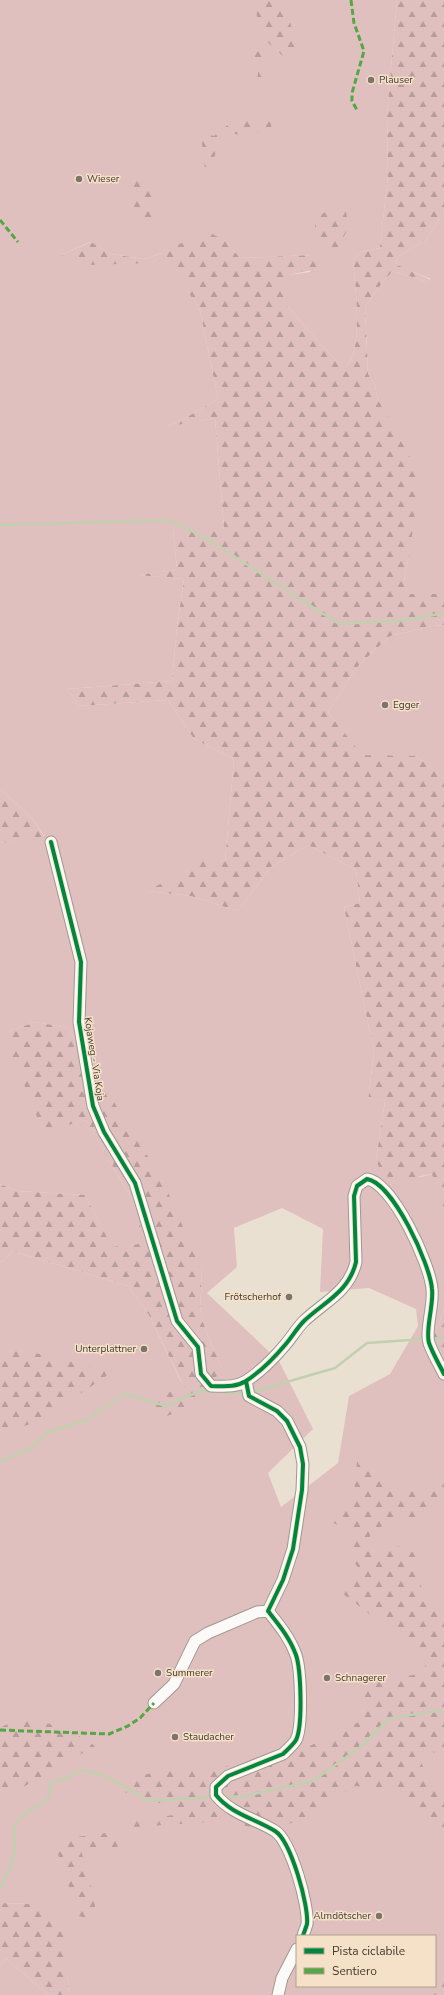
<svg xmlns="http://www.w3.org/2000/svg" width="444" height="1995" viewBox="0 0 444 1995" font-family="'Nunito Sans',sans-serif">
  <defs>
    <pattern id="forest-firs" width="22" height="20" patternUnits="userSpaceOnUse"><rect width="22" height="20" fill="#e0c0be"/><path d="M5 1l3.5 6h-7zM16 11l3.5 6h-7z" fill="#b79d9b"/></pattern>
  </defs>
  <rect width="100%" height="100%" fill="#eae0d2"/>
  <path fill="#e0c0be" fill-rule="evenodd" d="M0,0h397l-10,114 1,61 -8,73 -19,4 -8,9c2,24 11,89 -7,105h-5l-53,-59v-32l22,-3 3,-17 -73,3 -14,-16 -62,11 36,57 18,89 -31,18 -19,9 47,-8 9,112 -51,-1 4,41 -37,5 44,4 -7,48 -5,54 -105,8 12,17 89,-6 26,39 40,20 -9,103 -77,29 43,5 47,15 33,-44 37,-22 48,25 4,33 -16,4 30,145 -6,47 17,2 -9,59 44,17 13,-3 11,35v101l-13,34 13,10v641h-375l-1,-17 -37,-74 -31,-1v-642l3,1 9,-11 116,35 21,29 35,73 -26,32 63,-53 -21,-52 2,-44 -100,-188 -34,-55 -32,-6 -32,11 39,98 43,-11 53,92v32l-27,4 -27,-53 -68,-4 -17,-7v-341l44,-7 -12,-18 -32,-29zM90,242l21,12 33,5 18,-6 -10,10 -91,-8zM282,1208l41,21 -3,63 49,-4 47,21 2,17 -28,48 -41,22 -11,67 -57,44 -13,-34 45,-44 -34,-68 -72,-68 30,-26 -3,-39zM297,1936h138v50h-138z
    M444,212v382h-37l-3,-19 5,-17 -34,-173 -7,-11 -3,-68c10,-12 17,-25 28,-35l35,11 3,-3 -36,-14 4,-9 27,-16z
    M444,625v154l-28,-23h-54l-34,-44 28,-44 34,-32 43,-10z
    M6,1959l43,36h-49v-29z"/>
  <path fill="url(#forest-firs)" d="M253,0h30l17,54 -14,5 -24,-22z
    M397,0h47v212l-18,28 -27,16 -4,8 36,16 -3,2 -35,-11c-11,10 -18,23 -28,35l3,68 7,11 3,15 42,75 -11,83 -5,17 3,19h37v31l-11,1 -43,10 -34,32 -28,44 34,43 54,1 28,23v430l-12,-35c-11,2 -36,8 -46,2 -5,-4 -8,-11 -10,-16l9,-59 -17,-1 6,-48 -30,-145 16,-4 -4,-33 -48,-25 -37,22 -33,44 -47,-15 -44,-5 59,-31 19,2 9,-103 -40,-20 -26,-39 -89,6 -12,-17 105,-8 5,-54 7,-48 -47,-4 40,-5 -4,-41h51l-9,-111 -49,9 21,-10 31,-18 -18,-89 -37,-57 -11,10 -65,2 -26,-10 30,-13 20,12 33,5 19,-6 24,-13 24,-7 15,9 14,16 73,-3 5,14 -30,6v32l53,59h5c18,-16 9,-82 7,-105l8,-9 19,-4 8,-73 -1,-61z
    M255,46l6,5 5,36 -7,-2 -2,-6 2,-11 -5,-3 -3,-9z
    M264,117l7,6 1,8 -18,1 -4,5 -19,-4 -13,15 -10,24 -3,-3 -3,-26 2,-10 10,3 20,-16z
    M133,173l18,9 3,27 -2,10 -15,-4c-5,-12 -3,-23 -9,-35z
    M334,207l12,5 3,15 -11,20 -13,3 -6,-2 -4,-15v-15z
    M0,789l32,29 12,19 -44,6z
    M36,1022l32,6 95,153 39,90 -2,44 21,52 -16,33 -47,20 -6,-22 32,-11 -35,-72 -21,-29 -116,-35 -9,11 -3,-1v-77l17,7 68,4 27,52 27,-3v-32l-53,-92 -43,12 -40,-99z
    M444,1310v44l-13,-10z
    M15,1348l97,24 -70,48 -42,14v-82z
    M358,1451l37,36 30,2 8,3 11,-9v10l-27,24 -48,13 5,30 18,-16 23,9 9,49 20,15v135l-26,1 12,33 14,16v28l-47,-41 -42,-3 -52,33 -35,12 -43,-10 -92,6v-7l58,-7 -73,-23 9,-11 29,-7 49,-3 74,-8 82,-40 6,-40 61,-8 -13,-35 -18,-3 -59,-45 21,-21 -7,-10 1,-28 -25,-10 25,-17z
    M15,1720l47,5 33,21 -79,45 -16,-1v-62z
    M114,1832l4,15 -37,3 10,37 7,34 -19,-5 -26,-76z
    M0,1903l31,1 33,22 5,69h-20l-43,-36 -6,7z
    M444,1978v17h-10l8,-16z"/>
  <g fill="none" stroke-linecap="round" stroke-linejoin="round">
    <path stroke="#c1d0af" stroke-width="2.5" d="M0,525l169,-5 37,18 133,86 68,-4 37,-7
      M432,1339l12,-1
      M252,1392l83,-24 32,-25 58,-4
      M0,1461l30,-12 17,-16 38,-13 41,-26 40,12 34,-15 45,2
      M222,1797l23,-1 68,-15 46,-33 31,-30 47,-7 7,1
      M0,1887c14,-22 17,-35 14,-61l11,-13 20,-11 4,-7 3,-14h7l24,-11 24,7 42,24 66,-4"/>
    <defs>
      <path id="minor" d="M51,842l30,120 -2,60 14,84 11,26 31,51 42,138 21,26 3,27 10,12c12,0 24,2 35,-5 14,-9 28,-23 39,-36 7,-8 12,-17 19,-24 20,-19 45,-29 52,-59l-2,-66 3,-10 10,-7c26,4 63,85 65,110 2,16 -7,41 -3,54 4,11 10,21 15,31
        M246,1381l3,15 28,15 10,10 13,26 3,17 -1,26 -9,59 -10,31 -15,31c11,14 22,27 28,44 5,15 7,71 0,85 -3,5 -9,10 -13,14l-55,22 -12,11v8c15,19 40,24 59,36 16,10 34,75 32,93 -1,4 -3,8 -4,12
        M154,1703l20,-19 21,-43 13,-8 49,-21 11,-1
        M278,1995l4,-17 15,-29"/>
    </defs>
    <use href="#minor" stroke="#a0988e" stroke-width="13"/>
    <use href="#minor" stroke="#fcfaf8" stroke-width="11"/>
    <path stroke="#55a644" stroke-width="3" stroke-dasharray="6 3" stroke-linecap="butt" d="M351,0l3,23 10,28 -12,42v8l5,9
      M0,220l18,22
      M0,1730l109,4 19,-8 12,-8 14,-15"/>
    <defs>
      <path id="cycleway" d="M51,842l30,120 -2,60 14,84 11,26 31,51 42,138 21,26 3,27 10,12c12,0 24,2 35,-5 14,-9 28,-23 39,-36 7,-8 12,-17 19,-24 20,-19 45,-29 52,-59l-2,-66 3,-10 10,-7c26,4 63,85 65,110 2,16 -7,41 -3,54 4,11 10,21 15,31
        M246,1381l3,15 28,15 10,10 13,26 3,17 -1,26 -9,59 -10,31 -15,31c11,14 22,27 28,44 5,15 7,71 0,85 -3,5 -9,10 -13,14l-55,22 -12,11v8c15,19 40,24 59,36 16,10 34,75 32,93 -1,4 -3,8 -4,12"/>
    </defs>
    <use href="#cycleway" stroke="#f5e1c8" stroke-width="6"/>
    <use href="#cycleway" stroke="#00873e" stroke-width="4"/>
  </g>
  <g fill="#7d7569" stroke="#f5e1c8" stroke-width="1.5">
    <circle cx="371" cy="80" r="4"/>
    <circle cx="79" cy="179" r="4"/>
    <circle cx="385" cy="705" r="4"/>
    <circle cx="289" cy="1297" r="4"/>
    <circle cx="144" cy="1349" r="4"/>
    <circle cx="158" cy="1673" r="4"/>
    <circle cx="327" cy="1678" r="4"/>
    <circle cx="175" cy="1737" r="4"/>
    <circle cx="379" cy="1916" r="4"/>
  </g>
  <g text-anchor="middle" dominant-baseline="central" stroke-width="3" stroke-linejoin="round" paint-order="stroke">
    <g font-size="10" fill="#433b31" stroke="#f5e1c8" text-anchor="start">
      <text x="379" y="80">Plauser</text>
      <text x="87" y="179">Wieser</text>
      <text x="393" y="705">Egger</text>
      <text x="281" y="1297" text-anchor="end">Frötscherhof</text>
      <text x="136" y="1349" text-anchor="end">Unterplattner</text>
      <text x="166" y="1673">Summerer</text>
      <text x="335" y="1678">Schnagerer</text>
      <text x="183" y="1737">Staudacher</text>
      <text x="371" y="1916" text-anchor="end">Almdötscher</text>
    </g>
    <g font-size="10" fill="#433b31" stroke="#f5e1c8">
      <text transform="translate(94 1059) rotate(81)">Kojaweg - Via Koja</text>
    </g>
  </g>
  <rect x="296" y="1935" width="140" height="52" fill="#f5e1c8" stroke="#ae9f8c"/>
  <rect x="304" y="1948" width="20" height="6" fill="#00873e" stroke="#ae9f8c"/>
  <text x="332" y="1955" font-size="12" fill="#433b31">Pista ciclabile</text>
  <rect x="304" y="1968" width="20" height="6" fill="#55a644" stroke="#ae9f8c"/>
  <text x="332" y="1975" font-size="12" fill="#433b31">Sentiero</text>
</svg>
